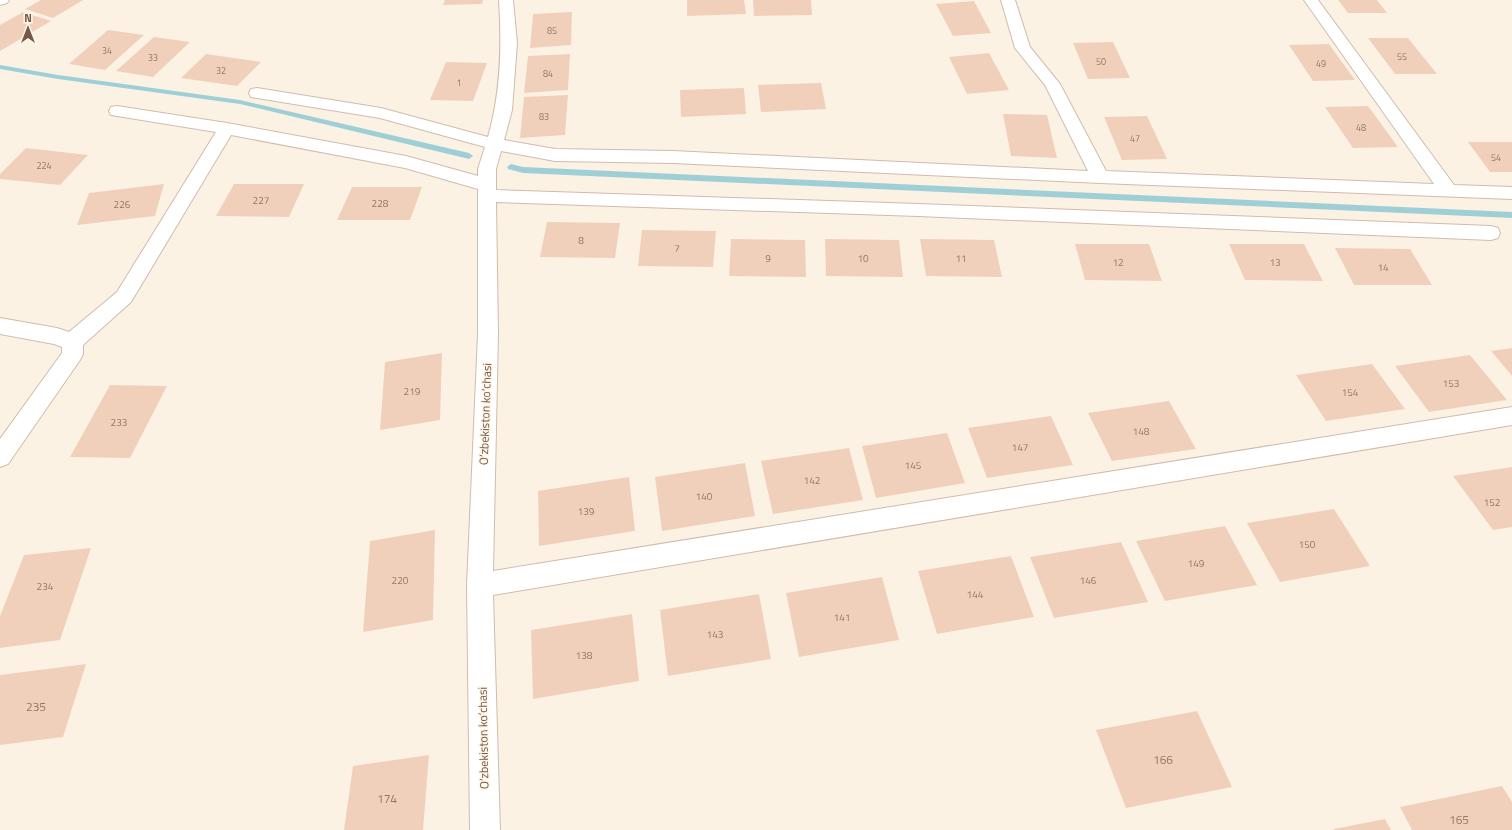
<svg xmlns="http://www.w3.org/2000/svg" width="1512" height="830" viewBox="0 0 1512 830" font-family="'Titillium Web',sans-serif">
  <rect width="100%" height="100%" fill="#fcf2e3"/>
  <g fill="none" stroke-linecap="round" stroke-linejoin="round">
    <path fill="#9ecfd7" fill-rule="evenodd" d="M0,65l58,10 182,25 229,53 4,3 -4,3 -229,-55 -182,-25 -58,-10z
      M511,164l12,3 989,45v6l-989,-45 -15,-4 -1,-2z"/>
  </g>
  <path fill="#f1d0bb" d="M41,0h42l-30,18 -28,-9z
    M445,0h38l-1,4 -39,1z
    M687,0h57l2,14 -59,2z
    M753,0h58l1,15 -58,1z
    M1338,0h39l10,13h-39z
    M974,1l17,32 -38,3 -17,-32z
    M23,12l28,9 -51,30v-26z
    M572,12l-1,33 -41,3 3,-34z
    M108,30l36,5 -39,35 -36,-6z
    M154,37l36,5 -37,35 -37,-6z
    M1368,38h40l29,36h-42z
    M1113,42l17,36 -42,1 -15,-36z
    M1329,44l26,36 -42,1 -24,-36z
    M989,53l20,37 -42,4 -18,-37z
    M206,54l55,8 -24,24 -56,-8z
    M570,54l-2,36 -44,3 4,-37z
    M446,62l41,1 -14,38 -43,-1z
    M821,83l5,26 -65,3 -3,-27z
    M744,88l2,26 -65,3 -1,-27z
    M568,95l-3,40 -45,3 4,-41z
    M1368,106l30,41 -45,1 -28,-41z
    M1003,114l44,1 10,43 -46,-2z
    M1147,116l20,43 -45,1 -18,-43z
    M1468,142h44v30h-22z
    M26,148l62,7 -28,30 -60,-6v-5z
    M164,184l-9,32 -78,9 12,-32z
    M234,184h70l-15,33 -73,-1z
    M352,187h70l-12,33h-73z
    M547,222l73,1 -5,35 -75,-1z
    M642,230l74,1 -3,36 -75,-1z
    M731,239l74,1 1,37 -77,-1z
    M825,239l74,1 4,37 -77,-1z
    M920,239l74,1 8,37 -76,-1z
    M1075,244h74l13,37 -77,-1z
    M1229,244h75l19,37 -78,-1z
    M1335,248l75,1 22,36h-78z
    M1512,348v28l-21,-25z
    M442,353l-2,67 -60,10 5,-68z
    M1470,355l37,45 -78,12 -34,-46z
    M1372,364l33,45 -79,12 -30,-46z
    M110,385l57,1 -37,72 -60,-1z
    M1169,401l27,48 -84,12 -24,-48z
    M1051,416l22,49 -86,13 -19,-50z
    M947,433l18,50 -89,15 -14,-52z
    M849,448l14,52 -90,14 -12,-53z
    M745,463l10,53 -93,15 -7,-54z
    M1512,467v60l-19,3 -40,-54z
    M629,477l6,54 -96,15 -1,-55z
    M1334,509l36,57 -90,16 -33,-59z
    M1225,526l32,59 -92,16 -29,-60z
    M435,530l-2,90 -70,12 7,-91z
    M1121,542l27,60 -94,16 -24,-61z
    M91,548l-31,92 -60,8v-32l24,-61z
    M1011,556l23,61 -97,17 -19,-63z
    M882,577l17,63 -100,17 -13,-64z
    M759,594l12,65 -103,17 -8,-66z
    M632,614l7,67 -106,18 -2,-69z
    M86,664l-23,73 -63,8v-70z
    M1197,711l35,76 -106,21 -30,-78z
    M429,755l-6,75h-79l9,-64z
    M1502,786l10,16v28h-100l-12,-23z
    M1385,819l6,11h-57v-1z"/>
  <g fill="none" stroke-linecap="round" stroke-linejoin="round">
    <defs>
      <path id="street" d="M0,0h9l-2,3 -7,2z
        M499,0h14l4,43 -5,67 -8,30 51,9 118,2 415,20 -43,-86 -30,-37 -14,-48h14l15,47 30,37 46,87 328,13 -130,-184h14l136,185 58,2v12l-412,-16 -427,-20 -118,-2 -54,-10 -5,18v21l422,14 573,22 7,2 2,5 -2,5 -7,2 -573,-24 -422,-14 2,132 -5,237 1019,-164v18l-1019,170 7,235h-30l-3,-245 11,-251v-145l-73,-21 -174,-33 -100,167 -48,43v9l-3,6 -72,104 -8,3v-28l62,-86v-6l-8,-3 -54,-10v-16l57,10 12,4 48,-40 99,-160 -99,-16 -6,-1 -2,-4 2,-4 6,-1 110,17 179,33 72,20v-7l7,-22 -105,-29 -123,-20 -6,-1 -2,-4 2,-4 6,-1 124,20 107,29c13,-45 14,-91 11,-137z"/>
    </defs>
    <use href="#street" stroke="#cfbcad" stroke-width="2"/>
    <use href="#street" fill="#fff" fill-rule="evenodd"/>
  </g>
  <g text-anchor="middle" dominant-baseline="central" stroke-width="3" stroke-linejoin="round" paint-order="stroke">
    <g font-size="9" fill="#937666">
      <text x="552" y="30">85</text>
      <text x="107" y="50">34</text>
      <text x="1402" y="56">55</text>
      <text x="153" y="57">33</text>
      <text x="1101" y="61">50</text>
      <text x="1321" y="63">49</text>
      <text x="221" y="70">32</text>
      <text x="548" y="73">84</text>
      <text x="459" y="82">1</text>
      <text x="544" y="116">83</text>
      <text x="1361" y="127">48</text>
      <text x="1135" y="138">47</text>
      <text x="1496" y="157">54</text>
      <text x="44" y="165">224</text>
    </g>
    <g font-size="10" fill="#937666">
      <text x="261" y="200">227</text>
      <text x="380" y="203">228</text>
      <text x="122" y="204">226</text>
      <text x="581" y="240">8</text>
      <text x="677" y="248">7</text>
      <text x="768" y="258">9</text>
      <text x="863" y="258">10</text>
      <text x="961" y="258">11</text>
      <text x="1118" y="262">12</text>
      <text x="1275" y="262">13</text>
      <text x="1383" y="267">14</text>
      <text x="1451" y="383">153</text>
      <text x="412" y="391">219</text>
      <text x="1350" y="392">154</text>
      <text x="119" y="422">233</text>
      <text x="1141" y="431">148</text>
      <text x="1020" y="447">147</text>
      <text x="913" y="465">145</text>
      <text x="812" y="480">142</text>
      <text x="704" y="496">140</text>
      <text x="1492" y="502">152</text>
      <text x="586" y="511">139</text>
      <text x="1307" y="544">150</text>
      <text x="1196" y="563">149</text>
      <text x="400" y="580">220</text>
      <text x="1088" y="580">146</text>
      <text x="45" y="586">234</text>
      <text x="975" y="594">144</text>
      <text x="842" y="617">141</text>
      <text x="715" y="634">143</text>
      <text x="584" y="655">138</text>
    </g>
    <g font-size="12" fill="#745849" stroke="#fff6e9">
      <text transform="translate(485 414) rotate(-88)">O‘zbekiston ko‘chasi</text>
      <text transform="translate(483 738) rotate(-91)">O‘zbekiston ko‘chasi</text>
    </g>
    <g font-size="12" fill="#937666">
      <text x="36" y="706">235</text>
      <text x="1163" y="759">166</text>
      <text x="387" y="798">174</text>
      <text x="1459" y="819">165</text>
    </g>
  </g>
  <g transform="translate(28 28)" stroke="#fff6e9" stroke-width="3" paint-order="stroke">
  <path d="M0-3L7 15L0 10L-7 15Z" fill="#745849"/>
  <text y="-6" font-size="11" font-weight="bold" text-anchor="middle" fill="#745849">N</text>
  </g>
</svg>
